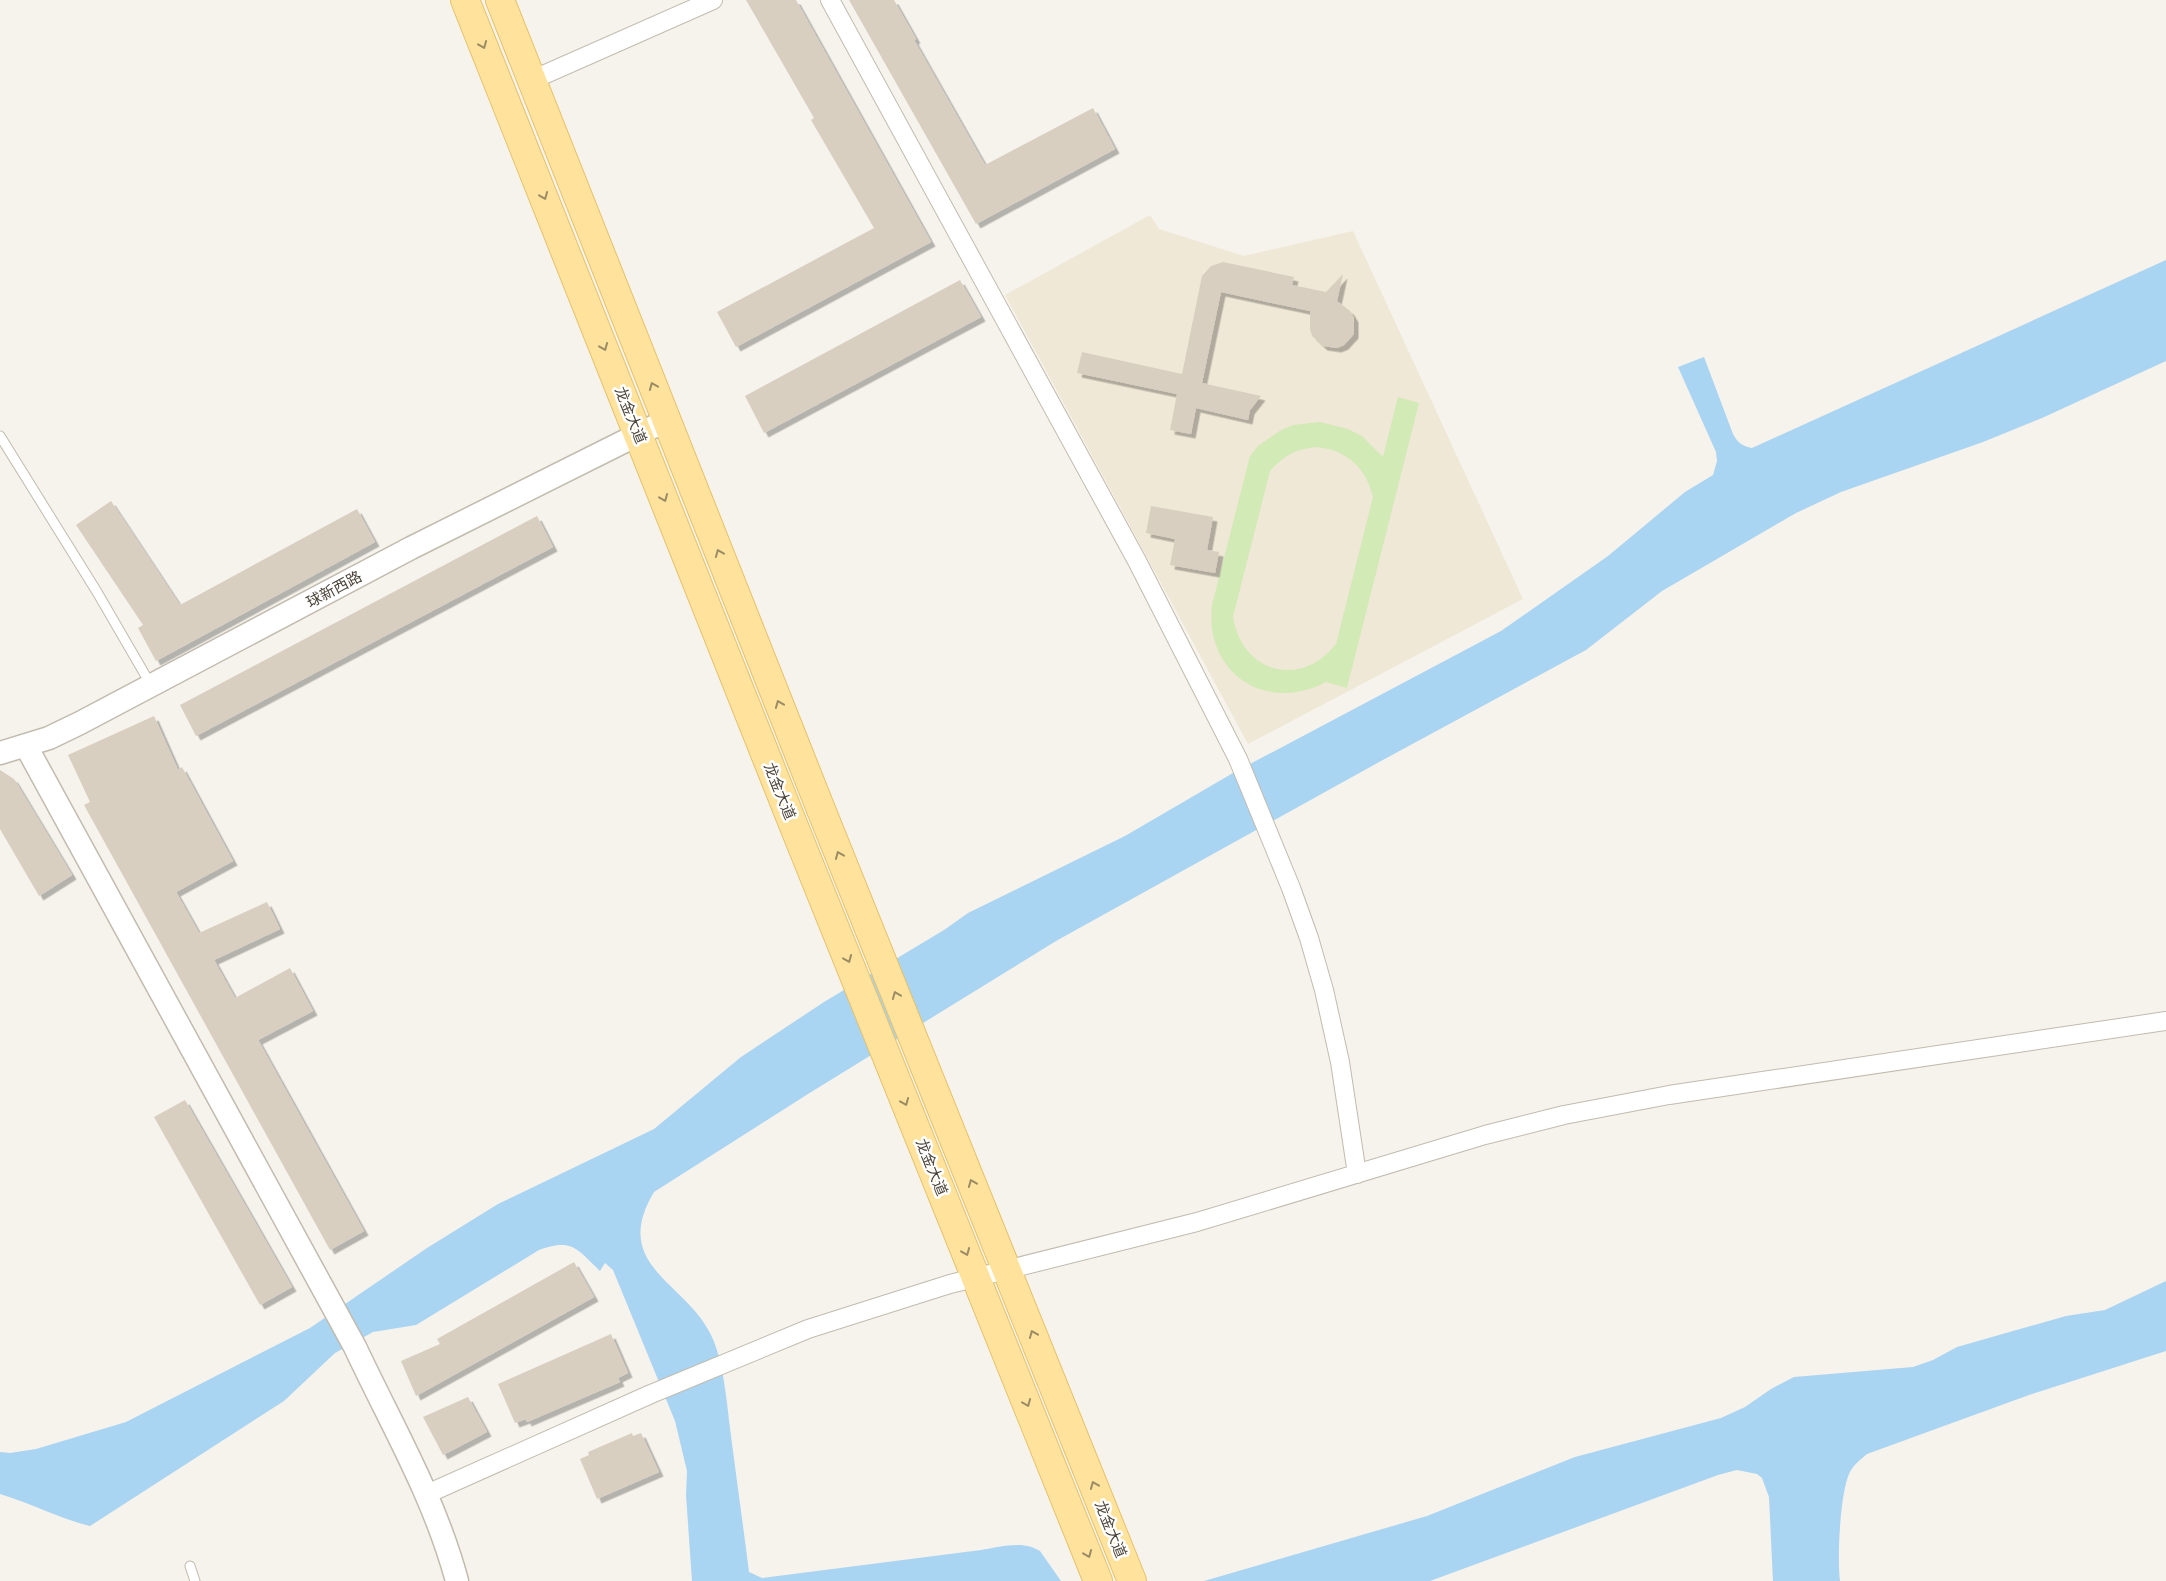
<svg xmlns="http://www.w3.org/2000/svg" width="2166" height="1581" viewBox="0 0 2166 1581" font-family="Manrope,'Noto Sans SC',sans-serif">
  <defs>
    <filter id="shadow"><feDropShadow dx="4.5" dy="4.5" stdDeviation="0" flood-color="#0004"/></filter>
  </defs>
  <rect width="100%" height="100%" fill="#f6f3ec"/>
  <path fill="#efe8d6" d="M1150,215l9,14 85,27 109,-25 170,368 -275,145 -243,-449z"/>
  <path fill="#d2eab5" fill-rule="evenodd" d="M1398,397l21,6 -72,285 -21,-6c-60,32 -122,-9 -114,-77l38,-149 8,-10 23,-16 12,-5 27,-3 28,7 14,7 21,21zM1318,447c30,4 48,21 55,50l-37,147c-35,45 -94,29 -103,-27l37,-146c14,-16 28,-23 48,-24z"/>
  <path fill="#a9d4f2" d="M2166,260v101l-124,57 -59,24 -142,50 -45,21 -134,78 -76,59 -205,111 -325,180 -248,153 -154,98c-44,74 31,89 57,143 12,24 16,67 19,93 6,48 13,96 19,144l13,6 219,-28c20,-3 41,-10 59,1l21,30h-369l-6,-86 1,-24 -12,-50 -62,-151 -8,-7 -5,8c-23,-22 -28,-33 -61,-21l-123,75 -43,7 -38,21 -51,48 -194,125c-32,-8 -59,-23 -90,-32v-42l10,1 26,-4 90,-27 184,-94 117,-80 71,-44 156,-75 87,-72 83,-55 120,-72 24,-17 157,-77 108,-63 268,-142 107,-75 77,-64 28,-17 4,-14 -1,-9 -38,-85 26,-10 29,77c5,9 9,12 19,14z
    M2166,1281v70l-137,44 -162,59c-7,6 -14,11 -18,20 -9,21 -12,84 -9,107h-67l-4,-84 -7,-19 -5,-4 -20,-4 -19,5 -288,106h-226l223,-65 148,-59 146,-39 24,-11 26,-18 23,-12 119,-10 20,-7 24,-13 109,-31 39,-6z"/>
  <path fill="#d8cfc1" filter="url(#shadow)" d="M746,0h50l135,242 -195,105 -19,-35 157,-84 -63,-108 3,-2z
    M849,0h45l22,39 -2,1 71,125 108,-57 22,41 -139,75z
    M1223,262l71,15 -2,8 34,7 17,-18 -6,27 13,10 4,7v16l-10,11 -7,3 -14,-2 -11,-10 -2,-7v-18l-89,-19 -19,91 59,13 -11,14 -2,10 -52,-12 -5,26 -21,-4 7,-36 -100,-21 5,-21 100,22 20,-98 9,-10z
    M960,280l21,37 -217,116 -19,-37z
    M111,501l69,104 177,-96 18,33 -219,119 -18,-33 5,-3 -67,-100z
    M1151,506l62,11 -6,33 12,2 -4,21 -45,-8 5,-26 -29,-6z
    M537,516l16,31 -357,189 -16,-31z
    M154,716l24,54 4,-3 51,94 -57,31 23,41 68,-31 13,27 -66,31 21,38 55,-30 23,43 -55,29 106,191 -34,19 -246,-445 6,-3 -22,-47z
    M0,770l14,9 58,96 -33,21 -39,-67z
    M185,1100l107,187 -32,18 -106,-188z
    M574,1262l20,35 -178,99 -15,-35 39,-17 -3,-5z
    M611,1334l17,39 -10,5 2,4 -93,40 -1,-3 -11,4 -17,-39z
    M468,1397l19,35 -44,23 -20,-38z
    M632,1433l1,3 8,-3 18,39 -62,27 -17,-40 9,-4 -1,-3z"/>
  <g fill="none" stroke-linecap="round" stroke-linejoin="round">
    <defs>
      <path id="service" d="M0,436l97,156 54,93
        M190,1566l5,15"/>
      <path id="minor" d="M830,0l307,561 101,198 53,129 18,50 15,52 16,72 17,112
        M532,80l181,-80
        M427,1494l224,-100 157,-65 142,-45 247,-62 288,-87 79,-20 105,-20 497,-74"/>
      <path id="tertiary" d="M26,746l329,601c37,79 79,149 102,234
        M0,753l49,-15 31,-15 331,-175 256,-128"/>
      <path id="primary" d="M465,0l326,819 307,762
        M500,0l320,807 312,774"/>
    </defs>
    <use href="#service" stroke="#c2bbae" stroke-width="11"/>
    <use href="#minor" stroke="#c2bbae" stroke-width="20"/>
    <use href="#tertiary" stroke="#c2bbae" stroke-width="25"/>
    <use href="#primary" stroke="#e6c16a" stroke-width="30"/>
    <use href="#service" stroke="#fff" stroke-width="9"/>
    <use href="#minor" stroke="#fff" stroke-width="18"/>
    <use href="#tertiary" stroke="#fff" stroke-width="22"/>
    <use href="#primary" stroke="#ffe39c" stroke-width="28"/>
  </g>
  <defs><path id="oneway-chevron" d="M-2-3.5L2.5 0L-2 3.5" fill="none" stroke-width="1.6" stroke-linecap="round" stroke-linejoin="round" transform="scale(1.25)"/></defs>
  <g stroke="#9c8c66">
    <use href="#oneway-chevron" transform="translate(483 45) rotate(68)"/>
    <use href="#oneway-chevron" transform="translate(544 196) rotate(68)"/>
    <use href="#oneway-chevron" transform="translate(604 347) rotate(68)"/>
    <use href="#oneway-chevron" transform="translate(653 386) rotate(-112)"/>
    <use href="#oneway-chevron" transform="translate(664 498) rotate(68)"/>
    <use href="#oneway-chevron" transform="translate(719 553) rotate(-112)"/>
    <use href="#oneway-chevron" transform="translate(779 704) rotate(-112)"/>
    <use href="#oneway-chevron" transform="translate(839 855) rotate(-112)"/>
    <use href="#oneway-chevron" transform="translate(848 959) rotate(68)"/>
    <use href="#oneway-chevron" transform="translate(896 995) rotate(-112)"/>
    <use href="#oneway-chevron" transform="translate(905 1102) rotate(68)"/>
    <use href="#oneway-chevron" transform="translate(972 1183) rotate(-112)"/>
    <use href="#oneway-chevron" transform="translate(966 1252) rotate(68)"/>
    <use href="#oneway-chevron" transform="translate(1033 1334) rotate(-112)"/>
    <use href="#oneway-chevron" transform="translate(1027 1403) rotate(68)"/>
    <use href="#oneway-chevron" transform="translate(1094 1485) rotate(-112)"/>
    <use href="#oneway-chevron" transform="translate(1088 1554) rotate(68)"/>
  </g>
  <g text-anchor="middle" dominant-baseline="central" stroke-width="5" stroke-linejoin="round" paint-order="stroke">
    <g font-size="15" fill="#4b4439" stroke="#fff">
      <text transform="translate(631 415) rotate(68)">龙金大道</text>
      <text transform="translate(334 589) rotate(-28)">球新西路</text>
      <text transform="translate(780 791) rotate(68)">龙金大道</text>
      <text transform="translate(932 1167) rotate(68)">龙金大道</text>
      <text transform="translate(1111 1529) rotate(68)">龙金大道</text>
    </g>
  </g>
</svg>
